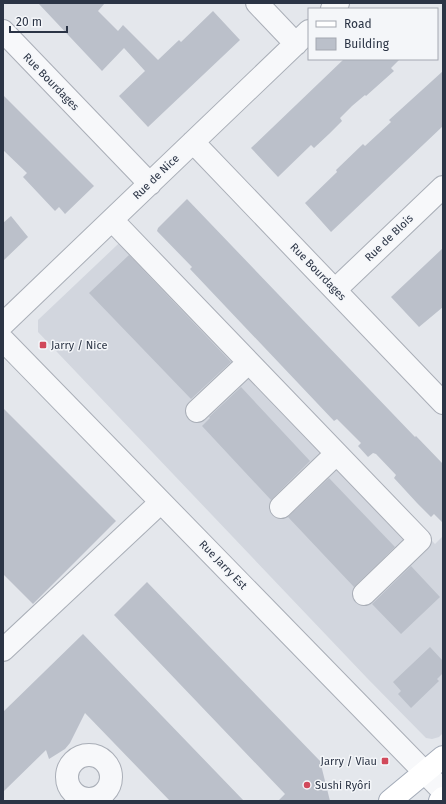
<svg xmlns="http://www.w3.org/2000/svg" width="446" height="804" viewBox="0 0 446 804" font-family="'Fira Sans',sans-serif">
  <rect width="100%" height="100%" fill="#e4e7ec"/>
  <path fill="#d2d6de" d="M135,228l300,316 8,-8v197l-4,4 -7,2 -6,-1 -59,-60 -329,-346v-12z"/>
  <path fill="#bbc0ca" d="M38,3h67l-7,8 20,20 5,-6 35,35 21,-20 2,2 32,-31 27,29 -92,87 -29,-31 26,-25 -21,-23 -22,23z
    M344,59h56l-9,9 3,3 -28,25 -1,-1 -13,11 -12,12 2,3 -13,13 -15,14 -3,-3 -33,32 -27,-29z
    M443,71v55l-112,106 -26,-29 32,-31 -1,-2 27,-26 2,2 26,-24 -2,-2z
    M3,95l91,91 -29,28 -6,-7 -4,4 -32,-34 4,-4 -24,-23z
    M187,199l228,238 1,-1 27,28v59l-9,-9 -3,3 -14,-14 -23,-25 2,-3 -20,-21 -3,-1 -5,4 -10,-11 3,-3 -24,-24 -3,2 -144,-152 2,-2 -35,-36 1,-3z
    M11,216l17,21 -25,24v-38z
    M443,248v59l-24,20 -28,-30z
    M129,255l102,107 -40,37 -102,-106z
    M241,387l69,74 -39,39 -69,-74 8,-8 -1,-1z
    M3,408l113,113 -83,83 -30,-30z
    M329,478l66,69 -41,40 -66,-70z
    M411,566l29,31 -39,37 -29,-30z
    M147,582l173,179 10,40h-52l7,-7 -171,-179z
    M83,634l161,167h-74l-85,-88 -15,30 -5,6 -16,10 -3,-9 -43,42v-80z
    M430,647l13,14v12l-6,6 2,2 -28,27 -13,-14 3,-3 -8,-9z"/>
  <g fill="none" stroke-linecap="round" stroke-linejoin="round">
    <defs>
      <path id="minor" d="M257,3l39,41
        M332,9l6,-6
        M3,31l147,153
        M193,142l250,261
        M112,220l308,320 -56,54
        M335,290l108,-103
        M3,324l306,-293
        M3,340l440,451
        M197,411l51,-48
        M281,507l55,-53
        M3,650l158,-148
        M67 777a22 22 0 1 1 44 0a22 22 0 1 1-44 0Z"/>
      <path id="major" d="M390,801l53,-44
        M440,801l3,-3"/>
    </defs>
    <use href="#minor" stroke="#a9aeb7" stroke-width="24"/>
    <use href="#major" stroke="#a3abb8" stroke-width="24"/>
    <use href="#minor" stroke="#f7f8fa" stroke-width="22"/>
    <use href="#major" stroke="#fff" stroke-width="22"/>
  </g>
  <g fill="#d1495b" stroke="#f4f6f9" stroke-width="1.5">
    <rect x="39" y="341" width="8" height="8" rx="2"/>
    <rect x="381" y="757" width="8" height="8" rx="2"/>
    <circle cx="307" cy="785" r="4"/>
  </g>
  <g text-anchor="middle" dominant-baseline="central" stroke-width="3" stroke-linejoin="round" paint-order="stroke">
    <g font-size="11" fill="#2b3445" stroke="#f4f6f9">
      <text transform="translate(51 82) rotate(46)">Rue Bourdages</text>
      <text transform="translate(156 177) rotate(-44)">Rue de Nice</text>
      <text transform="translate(389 238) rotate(-44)">Rue de Blois</text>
      <text transform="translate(318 272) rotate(46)">Rue Bourdages</text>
      <text transform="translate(223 565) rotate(46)">Rue Jarry Est</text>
    </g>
    <g font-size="11" fill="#2b3445" stroke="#f4f6f9" text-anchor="start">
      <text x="51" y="345">Jarry / Nice</text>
      <text x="377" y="761" text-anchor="end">Jarry / Viau</text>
      <text x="315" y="785">Sushi Ryôri</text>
    </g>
  </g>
  <rect width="446" height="804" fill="none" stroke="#2b3445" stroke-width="8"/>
  <rect x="308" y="8" width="130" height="52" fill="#f4f6f9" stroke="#a4a8b1"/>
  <rect x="316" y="21" width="20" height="6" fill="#ffffff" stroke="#a4a8b1"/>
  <text x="344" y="28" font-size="12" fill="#2b3445">Road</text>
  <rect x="316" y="38" width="20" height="12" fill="#bbc0ca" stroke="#a4a8b1"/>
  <text x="344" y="48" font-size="12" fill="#2b3445">Building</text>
  <path d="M10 26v6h57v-6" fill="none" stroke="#2b3445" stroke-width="2"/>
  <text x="16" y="26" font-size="12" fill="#2b3445" stroke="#f4f6f9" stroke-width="3" paint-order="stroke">20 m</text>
</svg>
